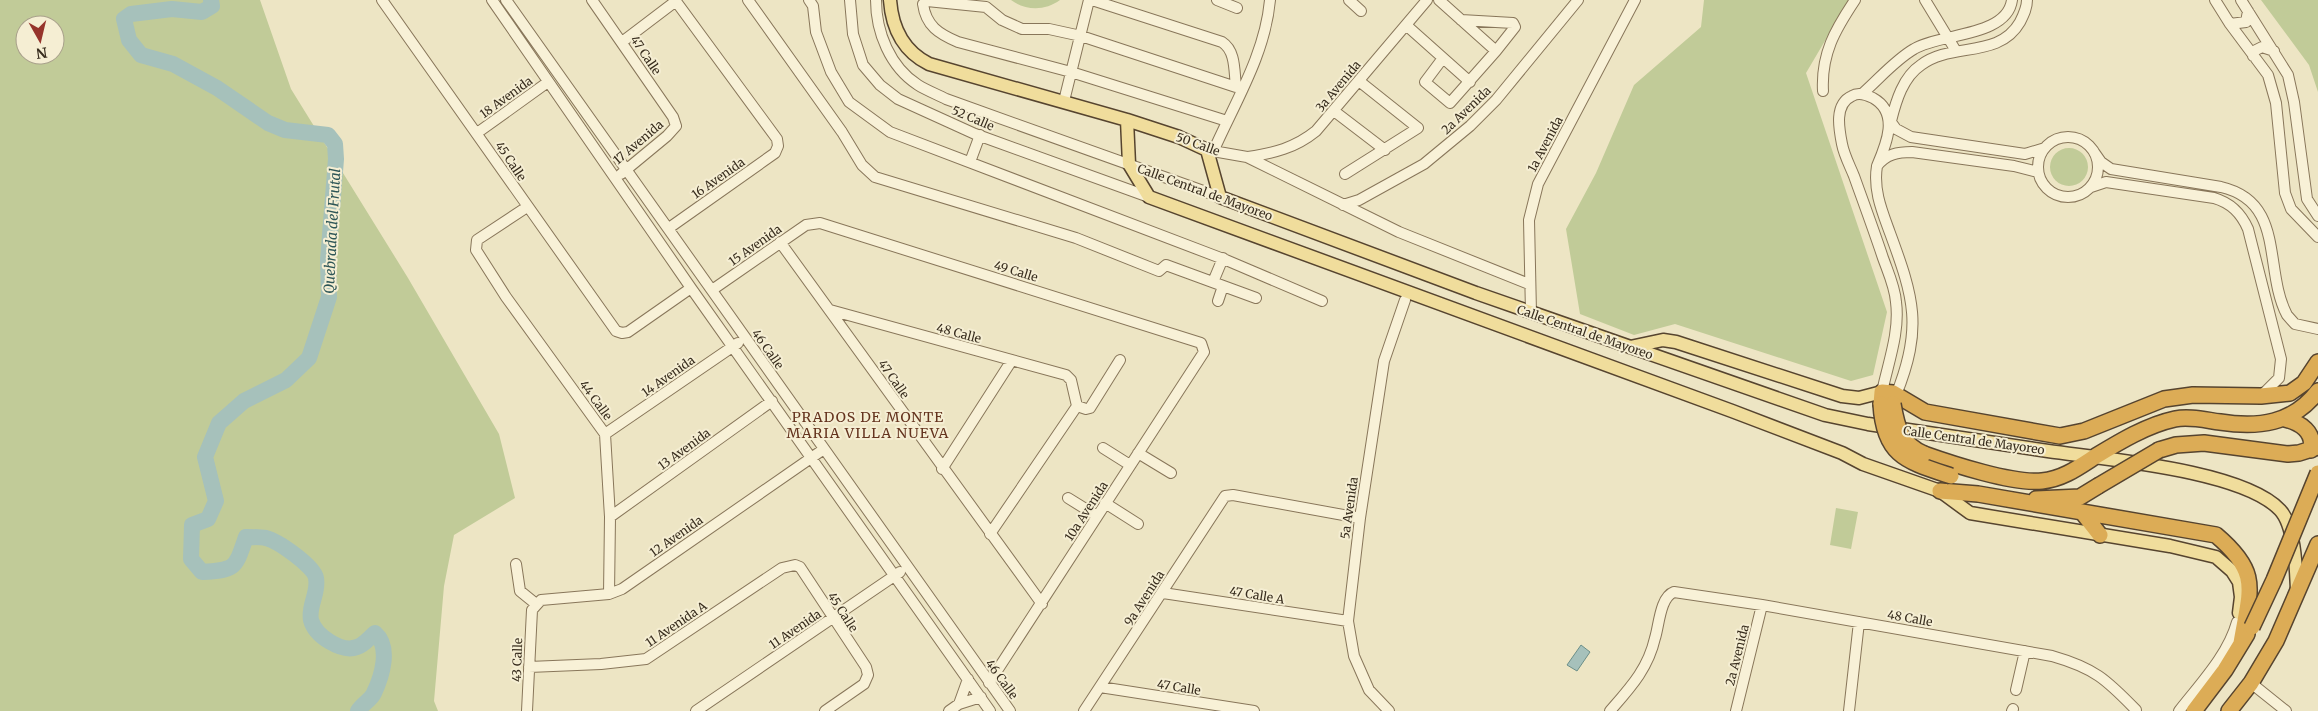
<svg xmlns="http://www.w3.org/2000/svg" width="2318" height="711" viewBox="0 0 2318 711" font-family="Merriweather,serif">
  <rect width="100%" height="100%" fill="#ede5c4"/>
  <path fill="#c1cb98" fill-rule="evenodd" d="M0,0h260l31,89 117,189 91,156 16,64 -61,37 -10,51 -10,115 4,10h-438zM25,25h30v30h-30z
    M1011,0h49c-15,11 -34,11 -49,0z
    M1704,0h145l-43,73 81,239 -14,63 -22,6 -176,-57 -41,11 -54,-21 -14,-85 30,-56 38,-88 67,-58z
    M2261,0h57v92l-9,-27z
    M2050 167a19 19 0 1 1 38 0a19 19 0 1 1-38 0Z
    M1836,508l22,4 -7,37 -21,-4z"/>
  <path fill="#a6c1bb" stroke="#6c8f89" d="M1581,645l9,7 -13,19 -10,-6z"/>
  <g fill="none" stroke-linecap="round" stroke-linejoin="round">
    <path stroke="#a6c1bb" stroke-width="16" d="M211,0l1,6 -10,6 -30,-3 -41,5 -7,5 5,21 12,15 32,9 44,24 51,35 17,7 43,5 7,9 1,15 -8,101 1,37 -20,61 -23,22 -42,21 -25,22 -14,34 11,44 -8,18 -16,6 -1,34 11,13c35,-2 33,-4 44,-35 6,0 14,0 20,1 12,3 48,28 50,40 3,15 -8,28 -5,42 4,16 31,33 46,27 7,-2 13,-10 18,-14 16,14 7,43 -1,60 -3,7 -12,11 -16,18"/>
    <defs>
      <path id="minor" d="M382,0l234,331 6,2 6,-1 63,-44
        M492,0l199,288 299,423
        M506,0l504,711
        M592,0l81,117 3,9 -9,10 -46,38
        M748,0l94,132 20,33 13,12 201,61 83,33 7,-6 90,33
        M809,0l4,6 3,26 15,40 18,30 41,30 336,128 96,41
        M850,0l3,34 10,31 17,20 18,14 77,35 174,63
        M876,0c0,32 14,67 42,85 8,5 18,9 28,14l274,98
        M1092,0l130,42c14,9 12,29 14,45
        M1217,0l20,8
        M1349,0l12,11
        M1439,0l57,51
        M1925,0l31,51
        M2215,0l15,24 38,51 8,28 9,90 6,16 27,28
        M2241,0l47,75 6,27 13,97 11,17
        M2230,24l16,-2 2,-11
        M1406,25l64,57
        M622,42l54,-41
        M2253,56l1,-5 8,-4 12,4
        M1443,58l-18,24 25,21 46,-52 19,-24 -2,-4 -52,-3
        M1823,91c-2,-37 12,-61 32,-91
        M1862,94c17,-15 33,-34 52,-45 26,-16 93,-12 98,-49
        M1064,101l25,-101
        M1334,111l51,39
        M1888,118l8,11 15,8 114,17 20,-6
        M1227,121l-156,-49 -113,-30c-19,-8 -32,-16 -35,-38l4,-3 59,6 16,13 20,9h27l32,7 161,53
        M1891,121c5,-20 12,-44 30,-56 30,-23 78,-6 99,-43 4,-8 7,-14 7,-22
        M477,133l71,-51
        M2038 167a30 30 0 1 1 60 0a30 30 0 1 1-60 0Z
        M1207,150l40,7 152,75 130,52
        M1213,152c22,-50 52,-97 57,-152
        M2094,152l7,10 10,7 110,18c65,15 42,82 66,128l8,9 23,5
        M1248,157c26,-4 47,-9 68,-26l111,-131
        M970,162l10,-27
        M1877,166c9,-21 23,-53 -4,-68 -6,-3 -15,-6 -21,-2 -18,8 -13,33 -10,48 2,11 8,22 12,32 10,28 20,55 29,82 5,14 12,29 13,44 4,30 -8,61 -14,90
        M1345,174l73,-46 -59,-47
        M2091,187l15,-5 108,16c17,5 27,15 34,31l33,130 -2,19 -18,18
        M1343,205l16,-5 65,-36 46,-38 26,-26 82,-100
        M527,207l-50,33 -1,10 30,47 99,137 5,83 -1,77
        M669,228l106,-75 3,-7 -1,-7 -102,-139
        M780,242l262,362
        M1213,282l10,-24
        M712,290l94,-65 14,-2 381,120 3,9 -215,331
        M1218,301l5,-15
        M830,310l236,65 5,5 6,26 -87,128
        M1531,313l-2,-93 9,-36 97,-184
        M1896,395c27,-67 18,-97 -6,-162 -8,-22 -17,-43 -13,-67 9,-12 21,-14 35,-14l102,14 24,6
        M1077,406l9,3 4,-1 30,-48
        M605,434l133,-91
        M1103,448l27,17
        M1138,453l33,20
        M942,469l70,-109
        M1068,498l29,18
        M1105,503l33,21
        M610,517l162,-116
        M516,564l4,27 16,13
        M1163,593l185,28
        M529,667l72,-3 45,-5 136,-91 13,-3 5,2 66,100 2,8 -4,9 -39,27
        M2251,683l35,28
        M1100,687l154,24
        M2016,690l9,-39
        M959,704l9,-25
        M527,711l5,-101 9,-10 68,-6 13,-5 202,-140
        M696,711l204,-139
        M949,711l10,-7 22,-7
        M1084,711l141,-215 8,-1 127,23
        M1389,711l-20,-21 -15,-34 -6,-35 12,-103 24,-157 21,-61
        M1610,711c20,-23 38,-42 45,-73 4,-12 5,-41 19,-46l88,13 290,51c42,12 54,23 84,54
        M1736,711l26,-106
        M1849,711l10,-89
        M2012,711l1,-2
        M2179,711c21,-27 49,-56 58,-89"/>
      <path id="major" d="M890,0c2,28 13,51 39,64l198,56 52,17 28,13 13,47 256,96 349,122 43,9c60,9 120,18 180,27 55,8 195,19 232,59 15,16 16,59 17,80
        M1127,120l2,44 20,33 583,214 110,42 21,11 77,27 30,22 200,33 46,11 16,14 7,11 2,15 -2,16
        M1630,347l33,-7 13,2 166,54 17,2 23,-6"/>
      <path id="highway" d="M1881,404l1,-12 11,1 32,19 135,24 24,-5 80,-32 29,-4 68,1 29,-3 14,-10 14,-21
        M2285,419c16,4 30,13 26,31
        M2159,450l17,-5 28,-2 84,11 11,-1 19,-6
        M1924,454c28,10 89,30 118,27 21,-2 37,-14 54,-25 23,-14 51,-31 79,-37 14,-3 30,1 45,3 38,6 73,2 98,-31
        M1940,491l38,3 238,41c45,38 34,54 25,108
        M2036,499l44,-2 18,-11
        M2082,512l18,23
        M2194,711l31,-41 22,-36
        M2229,711l22,-28 25,-42 42,-97"/>
    </defs>
    <use href="#minor" stroke="#88765a" stroke-width="12"/>
    <use href="#major" stroke="#56442f" stroke-width="15"/>
    <use href="#highway" stroke="#56442f" stroke-width="18"/>
    <use href="#minor" stroke="#f8f1d7" stroke-width="10"/>
    <use href="#major" stroke="#f0dd9c" stroke-width="12"/>
    <use href="#highway" stroke="#dcac56" stroke-width="15"/>
    <defs>
      <path id="highway-bridge" d="M1881,404c3,52 25,57 70,72
        M1893,404c4,24 8,40 31,50
        M2098,486l61,-36
        M2252,627l22,-47 44,-107"/>
    </defs>
    <use href="#highway-bridge" stroke="#56442f" stroke-width="18" stroke-linecap="butt"/>
    <use href="#highway-bridge" stroke="#dcac56" stroke-width="15"/>
  </g>
  <g text-anchor="middle" dominant-baseline="central" stroke-width="4" stroke-linejoin="round" paint-order="stroke">
    <g font-size="12" fill="#382d1e" stroke="#f5eed3">
      <text transform="translate(646 55) rotate(56)">47 Calle</text>
      <text transform="translate(1338 86) rotate(-50)">3a Avenida</text>
      <text transform="translate(506 97) rotate(-36)">18 Avenida</text>
      <text transform="translate(1466 110) rotate(-44)">2a Avenida</text>
      <text transform="translate(973 118) rotate(23)">52 Calle</text>
      <text transform="translate(638 142) rotate(-40)">17 Avenida</text>
      <text transform="translate(1198 144) rotate(20)">50 Calle</text>
      <text transform="translate(1545 144) rotate(-62)">1a Avenida</text>
      <text transform="translate(511 161) rotate(56)">45 Calle</text>
      <text transform="translate(718 178) rotate(-35)">16 Avenida</text>
      <text transform="translate(1205 192) rotate(20)">Calle Central de Mayoreo</text>
      <text transform="translate(755 245) rotate(-35)">15 Avenida</text>
      <text transform="translate(1016 271) rotate(17)">49 Calle</text>
      <text transform="translate(1585 332) rotate(19)">Calle Central de Mayoreo</text>
      <text transform="translate(959 333) rotate(15)">48 Calle</text>
      <text transform="translate(768 349) rotate(55)">46 Calle</text>
      <text transform="translate(668 376) rotate(-35)">14 Avenida</text>
      <text transform="translate(894 379) rotate(55)">47 Calle</text>
      <text transform="translate(596 400) rotate(54)">44 Calle</text>
      <text transform="translate(1974 440) rotate(8)">Calle Central de Mayoreo</text>
      <text transform="translate(684 449) rotate(-36)">13 Avenida</text>
      <text transform="translate(1349 508) rotate(-82)">5a Avenida</text>
      <text transform="translate(1086 511) rotate(-57)">10a Avenida</text>
      <text transform="translate(676 536) rotate(-35)">12 Avenida</text>
      <text transform="translate(1257 595) rotate(9)">47 Calle A</text>
      <text transform="translate(1144 598) rotate(-57)">9a Avenida</text>
      <text transform="translate(843 612) rotate(57)">45 Calle</text>
      <text transform="translate(1910 618) rotate(10)">48 Calle</text>
      <text transform="translate(676 624) rotate(-34)">11 Avenida A</text>
      <text transform="translate(795 629) rotate(-34)">11 Avenida</text>
      <text transform="translate(1737 655) rotate(-76)">2a Avenida</text>
      <text transform="translate(517 660) rotate(-88)">43 Calle</text>
      <text transform="translate(1002 679) rotate(54)">46 Calle</text>
      <text transform="translate(1179 687) rotate(9)">47 Calle</text>
    </g>
    <g font-size="14" font-style="italic" fill="#2e5657" stroke="#f5eed3">
      <text transform="translate(332 231) rotate(-87)">Quebrada del Frutal</text>
    </g>
    <g font-size="14" letter-spacing="1" fill="#64331e" stroke="#f5eed3">
      <text x="868" y="417">PRADOS DE MONTE<tspan x="868" dy="16">MARIA VILLA NUEVA</tspan></text>
    </g>
  </g>
  <g transform="translate(40 40) rotate(172)"><circle r="24" fill="#f5eed3" stroke="#a9a18b"/>
  <path d="M0-4L9 19L0 12L-9 19Z" fill="#96342b"/>
  <text y="-8" font-size="14" font-weight="bold" text-anchor="middle" fill="#382d1e">N</text>
  </g>
</svg>
